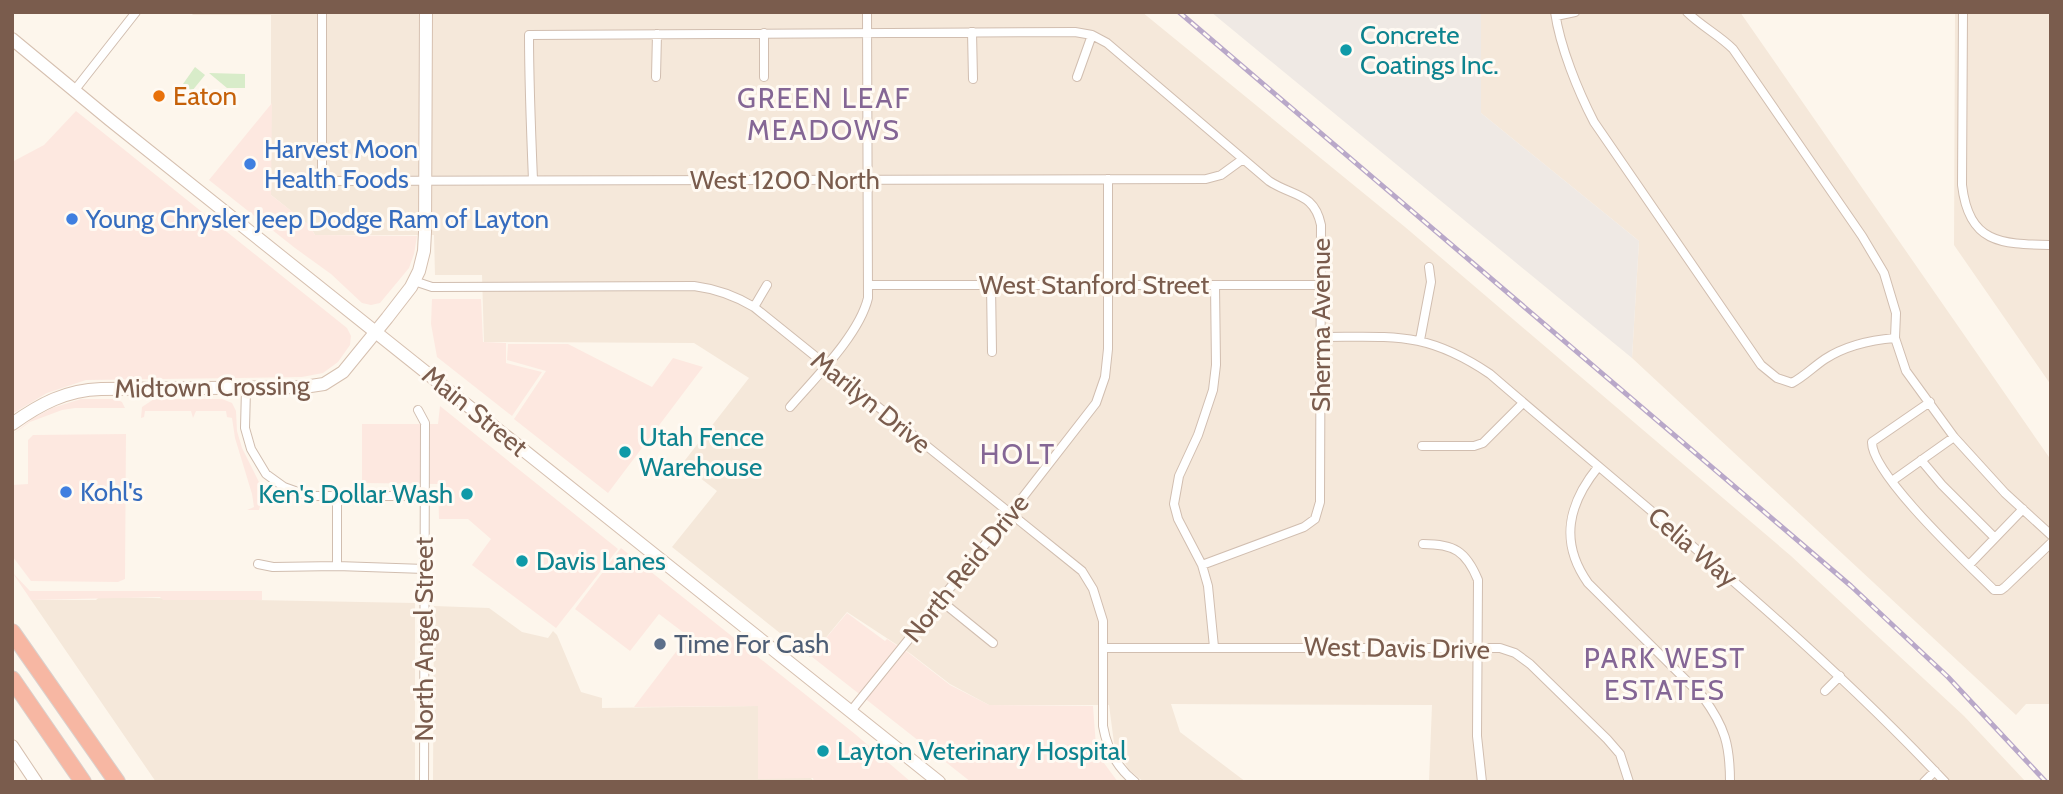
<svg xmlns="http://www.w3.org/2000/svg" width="2063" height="794" viewBox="0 0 2063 794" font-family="Cabin,sans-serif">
  <rect width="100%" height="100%" fill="#fdf6ec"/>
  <path fill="#f5e8da" d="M190,12h952l263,215 386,329 173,160 62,66h-597l3,-77 -261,-1 9,28 66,50h-102l-15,-12 -15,-27 -5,-38h-120l-39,-21 -39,-30 -64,-42 -37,45 -138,-110 45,-56 -35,-27 67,-86 -55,-35 -210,-1 -2,-67h-47l-1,-40h-119l-6,-10 -38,-30v-180h-78z
    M1481,12h259l311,448v244h-25l-10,11 -384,-357 7,-117 -158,-128z
    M1955,12h96v373l-97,-140z
    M99,597l316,6v179h-259l-125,-182h65z
    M434,606l55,2 33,24 26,6 5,-7 4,4 24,57 21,6v10l156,-2 56,76h-381z"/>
  <path fill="#fde8e0" d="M272,103l-1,92 38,30 6,10 102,1 -3,18 -5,14 -29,35 -9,2 -9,-2 -31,-29 -36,-26 -86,-68z
    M76,111l271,217 4,8 -1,9 -12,17 -15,11 -21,4 -216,3 -39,13 -35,21v-252l32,-17z
    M432,299h49l2,43 23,1v20l36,9 -30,44 -75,-59 -6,-33z
    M508,344h60l84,43 21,-29 30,9 -95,126 -94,-74 32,-48 -39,-11z
    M81,399h35l6,3 3,6h-50l-13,2 -32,12 -18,13 20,-16 20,-11z
    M154,399h68l10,4 4,8 1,20 5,17 19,38 1,12 -3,12h-12l7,-3 -2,-13 -17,-56 -3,-20 -5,-1 -1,-6h-30l-3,7 -2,-7h-46l-1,6 -3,1 1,-11z
    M440,406l178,143 -62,79 -84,-63 19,-26 -23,-20h-29l-1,-35 -76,-1v-59h76z
    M126,434l-1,145 -7,3 -87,-1 -18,-24 -1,-57v-15l16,-1v-44l5,-5z
    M621,548l234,186 56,48h-97l-1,-4 -55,1v-73l-124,1 54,-71 -29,-22 -29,37 -55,-42z
    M12,572l18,19h232v9h-99l-3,-3 -129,3z
    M847,613l38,28 2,-2 23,15 40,31 39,20 104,1 3,40 5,13 17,23h-147l-160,-126z"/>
  <path fill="#efe9e4" d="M1211,12h270v101l158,128 -7,117z"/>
  <path fill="#d8ecc9" d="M195,67l10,8 -13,16 -9,-7z
    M209,73l36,1v14h-18z"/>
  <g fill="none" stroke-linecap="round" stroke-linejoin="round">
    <defs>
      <path id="street" d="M322,12v169l884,-2 15,-4 22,-16
        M1555,12c5,35 23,79 39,110l167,243 16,13 15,5c13,-7 21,-16 33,-24 20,-13 46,-19 70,-21
        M1687,12c14,14 32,23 46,37l129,187 22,37 12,40 -1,25 11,33 48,66 51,56 46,42
        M1963,12l-1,173c7,59 39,59 89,60
        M1556,16l19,-4
        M972,32l1,47
        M764,33v44
        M656,77l1,-43
        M1077,77l15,-42
        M74,91l62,-79
        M533,180c-2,-48 -4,-96 -4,-145l546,-3 17,3 15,8 162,138c24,16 45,11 52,44l-1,277 -5,17 -11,8 -102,38
        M414,281l18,6 262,-1c23,3 40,9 60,21l328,264 11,18 10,32v105c4,23 13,41 32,56
        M868,285h452
        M991,285l1,67
        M754,307l13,-22
        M1321,337c74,0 105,-6 169,37 154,133 315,259 455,408
        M1420,340l11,-58 -2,-15
        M246,389l-1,39 6,21 15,25 18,13 25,9h116
        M1930,402l-58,40c-1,32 97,123 122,148h7l4,-3 46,-44
        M790,407c25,-29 69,-72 78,-109l-1,-286
        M418,410l7,13 -1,359
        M1422,446h52l9,-3 40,-40
        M1921,460l21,25 52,52
        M1598,467c-30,37 -39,75 -10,116l115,114c22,30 27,48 27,85
        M1892,481l62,-44
        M1423,544c31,0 43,7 55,36l-1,156 5,46
        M258,564l15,3 64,-1 88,3
        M1969,565l54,-56
        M337,566v-70
        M940,600l53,43
        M1214,647l-6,-61 -6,-21 -24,-46 -4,-15 5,-28 19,-41 15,-45 3,-25 -1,-80
        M1103,648h397l15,5 15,11 77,75 13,15 9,28
        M1825,691l15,-15
        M851,711l165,-205 80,-103 9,-26 3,-28v-170
        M1924,782l11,-11"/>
      <path id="secondary" d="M12,39l98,81 829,662
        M12,424c28,-20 54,-34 89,-35l203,-2 20,-3 19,-12 44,-54 24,-31 8,-16 5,-20 1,-19 1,-220
        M12,746l24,36"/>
      <path id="highway" d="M12,632l105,150
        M12,679l71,103"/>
    </defs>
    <use href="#street" stroke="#d1beb0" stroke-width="10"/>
    <use href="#secondary" stroke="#d6c0b0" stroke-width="14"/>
    <use href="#highway" stroke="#dad1cd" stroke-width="18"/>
    <use href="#street" stroke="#fff" stroke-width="8"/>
    <use href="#secondary" stroke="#fff" stroke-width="12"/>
    <use href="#highway" stroke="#f7b7a3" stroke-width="16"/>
    <defs>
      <path id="rail" d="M1179,12l672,574 97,91 98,105"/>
    </defs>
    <use href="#rail" stroke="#b9a8c9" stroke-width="5"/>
    <use href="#rail" stroke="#fffaf3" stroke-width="2.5" stroke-dasharray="8" stroke-linecap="butt"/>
  </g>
  <g fill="#0f9aa8" stroke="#fffaf3" stroke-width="2.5">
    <circle cx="1346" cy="50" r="7"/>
    <circle cx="625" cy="452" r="7"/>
    <circle cx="467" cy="494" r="7"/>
    <circle cx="522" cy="561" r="7"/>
    <circle cx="823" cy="751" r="7"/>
  </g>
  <circle fill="#e8710a" stroke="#fffaf3" stroke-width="2.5" cx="159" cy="96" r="7"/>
  <g fill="#3f7fe0" stroke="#fffaf3" stroke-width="2.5">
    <circle cx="250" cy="164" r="7"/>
    <circle cx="72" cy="219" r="7"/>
    <circle cx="66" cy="492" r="7"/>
  </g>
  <circle fill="#5c6f8a" stroke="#fffaf3" stroke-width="2.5" cx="660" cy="644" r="7"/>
  <g text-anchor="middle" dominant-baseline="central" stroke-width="6" stroke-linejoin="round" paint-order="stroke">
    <g font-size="26" fill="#0d838f" stroke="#fffaf3" text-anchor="start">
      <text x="1360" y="35">Concrete<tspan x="1360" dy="30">Coatings Inc.</tspan></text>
      <text x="639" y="437">Utah Fence<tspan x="639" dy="30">Warehouse</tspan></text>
      <text x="453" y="494" text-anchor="end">Ken's Dollar Wash</text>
      <text x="536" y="561">Davis Lanes</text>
      <text x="837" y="751">Layton Veterinary Hospital</text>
    </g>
    <g font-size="26" fill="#c56008" stroke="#fffaf3" text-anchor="start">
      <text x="173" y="96">Eaton</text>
    </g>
    <g font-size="26" fill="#366cbe" stroke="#fffaf3" text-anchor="start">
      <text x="264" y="149">Harvest Moon<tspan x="264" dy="30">Health Foods</tspan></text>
      <text x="86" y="219">Young Chrysler Jeep Dodge Ram of Layton</text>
      <text x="80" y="492">Kohl's</text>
    </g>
    <g font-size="26" fill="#7a5c4d" stroke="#fffaf3">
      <text x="785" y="180">West 1200 North</text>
      <text x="1094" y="285">West Stanford Street</text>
      <text transform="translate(1321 325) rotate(-90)">Sherma Avenue</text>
      <text transform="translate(212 387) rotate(-1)">Midtown Crossing</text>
      <text transform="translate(871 402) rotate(39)">Marilyn Drive</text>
      <text transform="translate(475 411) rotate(39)">Main Street</text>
      <text transform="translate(1693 547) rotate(40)">Celia Way</text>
      <text transform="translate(966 568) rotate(-51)">North Reid Drive</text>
      <text transform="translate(424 639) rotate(-90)">North Angel Street</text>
      <text transform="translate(1397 648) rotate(1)">West Davis Drive</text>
    </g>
    <g font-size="26" fill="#4e5e75" stroke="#fffaf3" text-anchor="start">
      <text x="674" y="644">Time For Cash</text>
    </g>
    <g font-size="28" letter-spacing="2" fill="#846695" stroke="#fffaf3">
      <text x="824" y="98">GREEN LEAF<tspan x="824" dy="32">MEADOWS</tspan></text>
      <text x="1018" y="454">HOLT</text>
      <text x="1665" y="658">PARK WEST<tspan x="1665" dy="32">ESTATES</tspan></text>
    </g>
  </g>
  <rect width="2063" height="794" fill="none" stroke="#7a5c4d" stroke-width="28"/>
</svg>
